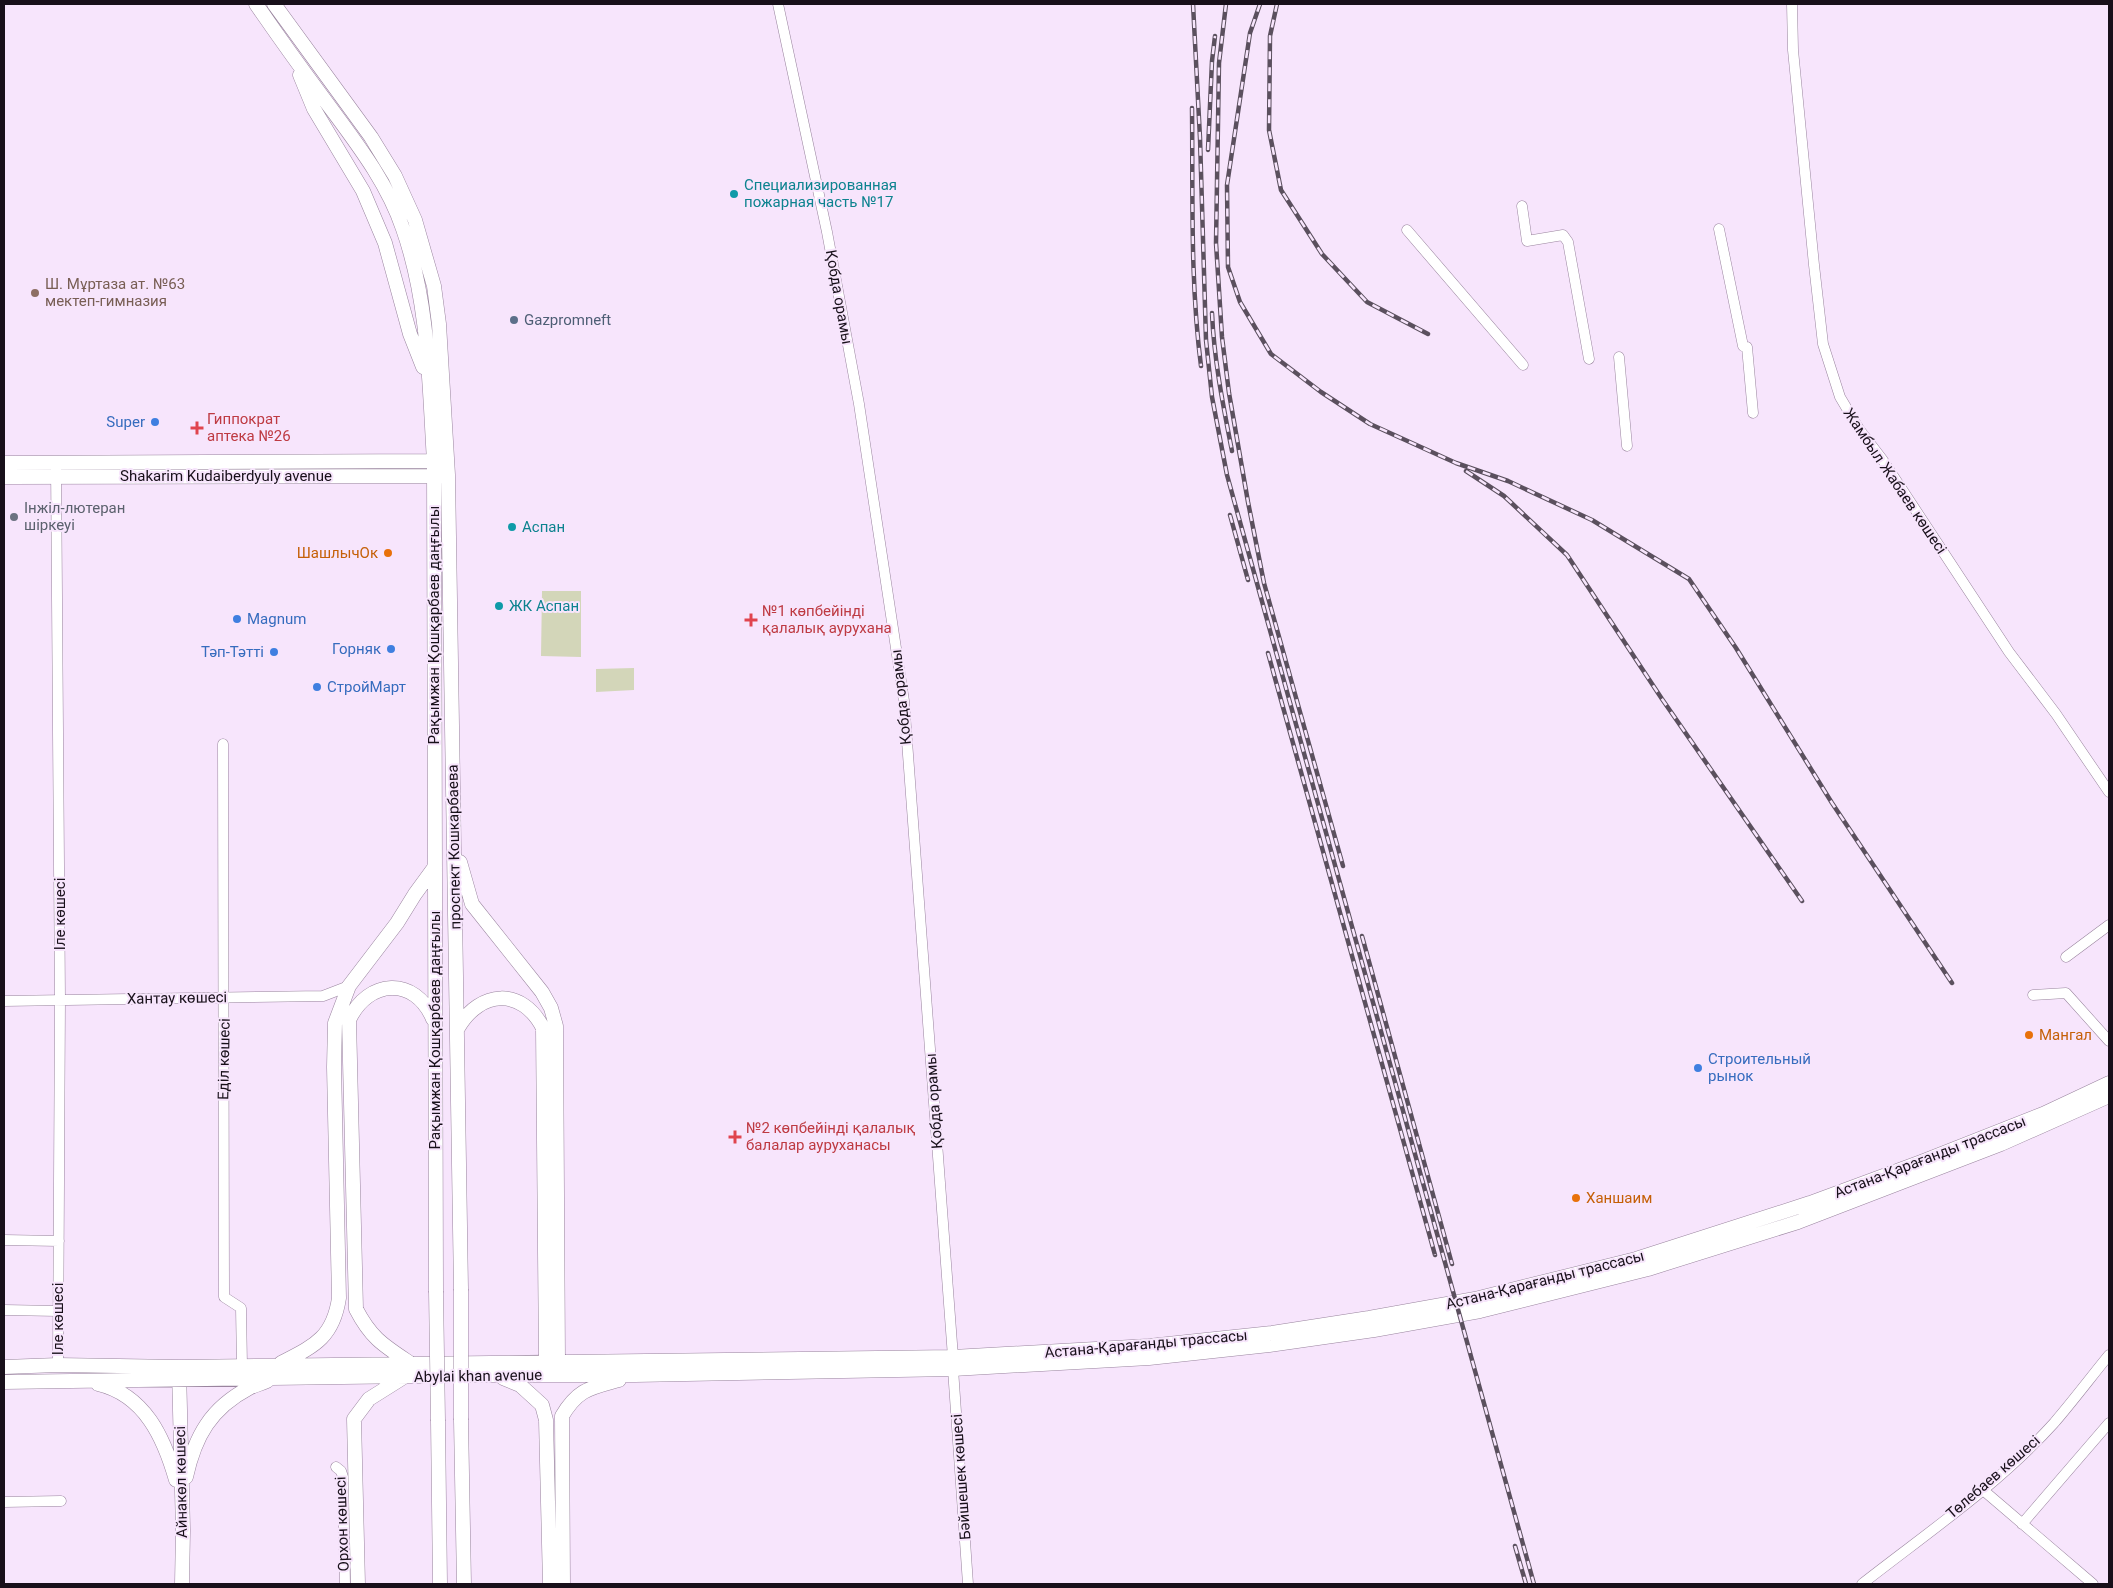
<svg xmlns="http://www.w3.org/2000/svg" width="2113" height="1588" viewBox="0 0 2113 1588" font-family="Roboto,sans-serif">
  <rect width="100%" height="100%" fill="#f7e5fc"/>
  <path fill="#d3d6b9" d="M542,591h39v66l-40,-1z
    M634,668v22l-38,2v-23z"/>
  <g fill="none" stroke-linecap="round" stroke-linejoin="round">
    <defs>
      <path id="minor" d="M778,4l49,228 32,172 45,297 49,656
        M1792,4l1,46 21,215 9,79 17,53 19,32 23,30 127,193 47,62 53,78
        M1522,206l5,35 36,-6 5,7 21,117
        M1719,229l24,117
        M1407,230l116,135
        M1747,347l6,66
        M1619,357l8,89
        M56,463l4,537 -2,365
        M223,744l1,553 17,11 1,58
        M2066,957l43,-32
        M2033,995l33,-2 43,48
        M4,1001l319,-5 26,-10
        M4,1240l55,1
        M4,1310l54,1
        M953,1369l15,215
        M336,1467l5,4 2,6 2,107
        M1983,1490l110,94
        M4,1502l57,-1
        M2022,1524l87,-101
        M1862,1584c65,-51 136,-99 192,-161 19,-22 37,-46 55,-68"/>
      <path id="major" d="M256,4c22,32 45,64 68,95 30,41 63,82 79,130 26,74 26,154 31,232l2,830
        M274,4l97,133 24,39 20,44 19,66 5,38 9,151 13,814
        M300,75l14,34 49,82 22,52 25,91 13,33
        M4,463l437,-2
        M4,477l438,-1
        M460,862l12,42 70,88 9,16 5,18 2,336
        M458,1028c22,-38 64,-41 85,0l3,334
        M281,1363c33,-17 52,-25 58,-65l-5,-231 1,-44 14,-37 48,-63 18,-29 19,-26
        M410,1363c-27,-18 -39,-25 -54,-54l-7,-289c19,-41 66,-44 84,-1
        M4,1367l54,-2 121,2 774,-10 196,-11 123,-13 97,-15 106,-19 161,-40 174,-56 111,-41 122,-48 66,-31
        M179,1370l4,160 -1,54
        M503,1378l17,7 22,20 4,15 4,164
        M4,1382l481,-7h150l318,-6 196,-11 120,-13 105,-15 106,-19 168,-42 150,-47 203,-78 108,-48
        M98,1384c47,11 66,54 78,96
        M461,1420l3,164
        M438,1421l2,163
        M186,1477c9,-41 25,-69 63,-89 6,-3 12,-4 18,-7
        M358,1584l-4,-165 15,-20 35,-22
        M563,1584l-1,-168c16,-27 28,-28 57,-36"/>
    </defs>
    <use href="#minor" stroke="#99849e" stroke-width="11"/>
    <use href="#major" stroke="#99849e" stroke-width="15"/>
    <use href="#minor" stroke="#fff" stroke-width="10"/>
    <use href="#major" stroke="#fff" stroke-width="14"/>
    <defs>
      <path id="rail" d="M1193,4l7,134 6,202 6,57 15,78 307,1109
        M1226,4l-7,59 -3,180 6,94 7,56 19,109 16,81 79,283
        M1260,4l-10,29 -23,152 1,82 12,35 31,52 50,38 49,32 86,39 52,18 84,39 97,59 47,69 96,155 120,180
        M1277,4l-7,32 -1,94 12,60 41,64 45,48 61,32
        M1192,108c1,86 -2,173 9,258
        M1208,150l4,-89 3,-25
        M1212,313c2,47 11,92 20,138
        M1466,471l38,25 63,59 95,144 140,202
        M1230,515l18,65
        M1268,653l167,602
        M1362,936l90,328
        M1515,1546l11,38"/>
    </defs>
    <use href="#rail" stroke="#5b505e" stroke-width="4.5"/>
    <use href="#rail" stroke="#f7e5fc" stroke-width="2.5" stroke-dasharray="8" stroke-linecap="butt"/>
    <defs>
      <path id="major-bridge" d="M461,1289v131
        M436,1291l2,130"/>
    </defs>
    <use href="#major-bridge" stroke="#99849e" stroke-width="15" stroke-linecap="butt"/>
    <use href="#major-bridge" stroke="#fff" stroke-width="14"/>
  </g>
  <g fill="#0f9aa8" stroke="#f7e5fc" stroke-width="2">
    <circle cx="734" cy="194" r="5"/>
    <circle cx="512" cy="527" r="5"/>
    <circle cx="499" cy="606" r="5"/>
  </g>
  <circle fill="#8d6e63" stroke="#f7e5fc" stroke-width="2" cx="35" cy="293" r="5"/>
  <circle fill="#5c6f8a" stroke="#f7e5fc" stroke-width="2" cx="514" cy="320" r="5"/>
  <g fill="#3f7fe0" stroke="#f7e5fc" stroke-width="2">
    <circle cx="155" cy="422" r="5"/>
    <circle cx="237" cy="619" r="5"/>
    <circle cx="391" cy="649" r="5"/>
    <circle cx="274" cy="652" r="5"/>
    <circle cx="317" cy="687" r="5"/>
    <circle cx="1698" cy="1068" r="5"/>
  </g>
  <g fill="#e0444e" stroke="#f7e5fc" stroke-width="2">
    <path d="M194.5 420.5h5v5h5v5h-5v5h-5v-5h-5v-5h5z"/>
    <path d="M748.5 612.5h5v5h5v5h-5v5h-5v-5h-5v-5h5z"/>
    <path d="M732.5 1129.5h5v5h5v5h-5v5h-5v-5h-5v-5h5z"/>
  </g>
  <circle fill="#6b7280" stroke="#f7e5fc" stroke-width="2" cx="14" cy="517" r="5"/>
  <g fill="#e8710a" stroke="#f7e5fc" stroke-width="2">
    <circle cx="388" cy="553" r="5"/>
    <circle cx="2029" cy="1035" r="5"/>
    <circle cx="1576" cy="1198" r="5"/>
  </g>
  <g text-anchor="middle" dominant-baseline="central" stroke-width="4" stroke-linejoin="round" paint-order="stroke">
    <g font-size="15" fill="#0d838f" stroke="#f7e5fc" text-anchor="start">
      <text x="744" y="185">Специализированная<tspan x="744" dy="17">пожарная часть №17</tspan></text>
      <text x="522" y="527">Аспан</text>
      <text x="509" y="606">ЖК Аспан</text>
    </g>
    <g font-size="15" fill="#785e54" stroke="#f7e5fc" text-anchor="start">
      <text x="45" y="284">Ш. Мұртаза ат. №63<tspan x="45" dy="17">мектеп-гимназия</tspan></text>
    </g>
    <g font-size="15" fill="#18101a" stroke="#f7e5fc">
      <text transform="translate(839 297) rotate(80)">Қобда орамы</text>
      <text x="226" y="476">Shakarim Kudaiberdyuly avenue</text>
      <text transform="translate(1895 481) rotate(56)">Жамбыл Жабаев көшесі</text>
      <text transform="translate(434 625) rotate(-90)">Рақымжан Қошқарбаев даңғылы</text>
      <text transform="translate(901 697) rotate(-96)">Қобда орамы</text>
      <text transform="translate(454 847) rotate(-91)">проспект Кошкарбаева</text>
      <text transform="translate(60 914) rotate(-90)">Іле көшесі</text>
      <text transform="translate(177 998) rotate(-1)">Хантау көшесі</text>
      <text transform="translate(435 1030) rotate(-90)">Рақымжан Қошқарбаев даңғылы</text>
      <text transform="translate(224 1059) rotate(-89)">Еділ көшесі</text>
      <text transform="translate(934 1101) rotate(-94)">Қобда орамы</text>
      <text transform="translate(1930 1157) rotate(-21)">Астана-Қарағанды трассасы</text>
      <text transform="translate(1545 1280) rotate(-14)">Астана-Қарағанды трассасы</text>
      <text transform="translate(58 1319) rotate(-90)">Іле көшесі</text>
      <text transform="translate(1146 1344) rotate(-5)">Астана-Қарағанды трассасы</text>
      <text transform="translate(478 1376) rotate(-1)">Abylai khan avenue</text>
      <text transform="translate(961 1477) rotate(-94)">Бәйшешек көшесі</text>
      <text transform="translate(1993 1477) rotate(-41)">Төлебаев көшесі</text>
      <text transform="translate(181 1482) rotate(-91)">Айнакөл көшесі</text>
      <text transform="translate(342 1524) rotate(-92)">Орхон көшесі</text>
    </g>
    <g font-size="15" fill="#4e5e75" stroke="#f7e5fc" text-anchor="start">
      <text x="524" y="320">Gazpromneft</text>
    </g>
    <g font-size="15" fill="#be3a42" stroke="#f7e5fc" text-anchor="start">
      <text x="207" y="419">Гиппократ<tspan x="207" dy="17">аптека №26</tspan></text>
      <text x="762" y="611">№1 көпбейінді<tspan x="762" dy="17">қалалық аурухана</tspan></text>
      <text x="746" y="1128">№2 көпбейінді қалалық<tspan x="746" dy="17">балалар ауруханасы</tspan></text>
    </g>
    <g font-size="15" fill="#366cbe" stroke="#f7e5fc" text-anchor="end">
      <text x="145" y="422">Super</text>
      <text x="247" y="619" text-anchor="start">Magnum</text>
      <text x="381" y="649">Горняк</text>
      <text x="264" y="652">Тәп-Тәтті</text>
      <text x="327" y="687" text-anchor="start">СтройМарт</text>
      <text x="1708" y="1059" text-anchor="start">Строительный<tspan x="1708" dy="17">рынок</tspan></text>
    </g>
    <g font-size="15" fill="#5b616d" stroke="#f7e5fc" text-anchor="start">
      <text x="24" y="508">Інжіл-лютеран<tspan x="24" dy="17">шіркеуі</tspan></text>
    </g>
    <g font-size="15" fill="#c56008" stroke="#f7e5fc" text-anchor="start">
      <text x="378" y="553" text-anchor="end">ШашлычОк</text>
      <text x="2039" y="1035">Мангал</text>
      <text x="1586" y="1198">Ханшаим</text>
    </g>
  </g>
  <rect width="2113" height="1588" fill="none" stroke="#18101a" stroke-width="10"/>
</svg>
